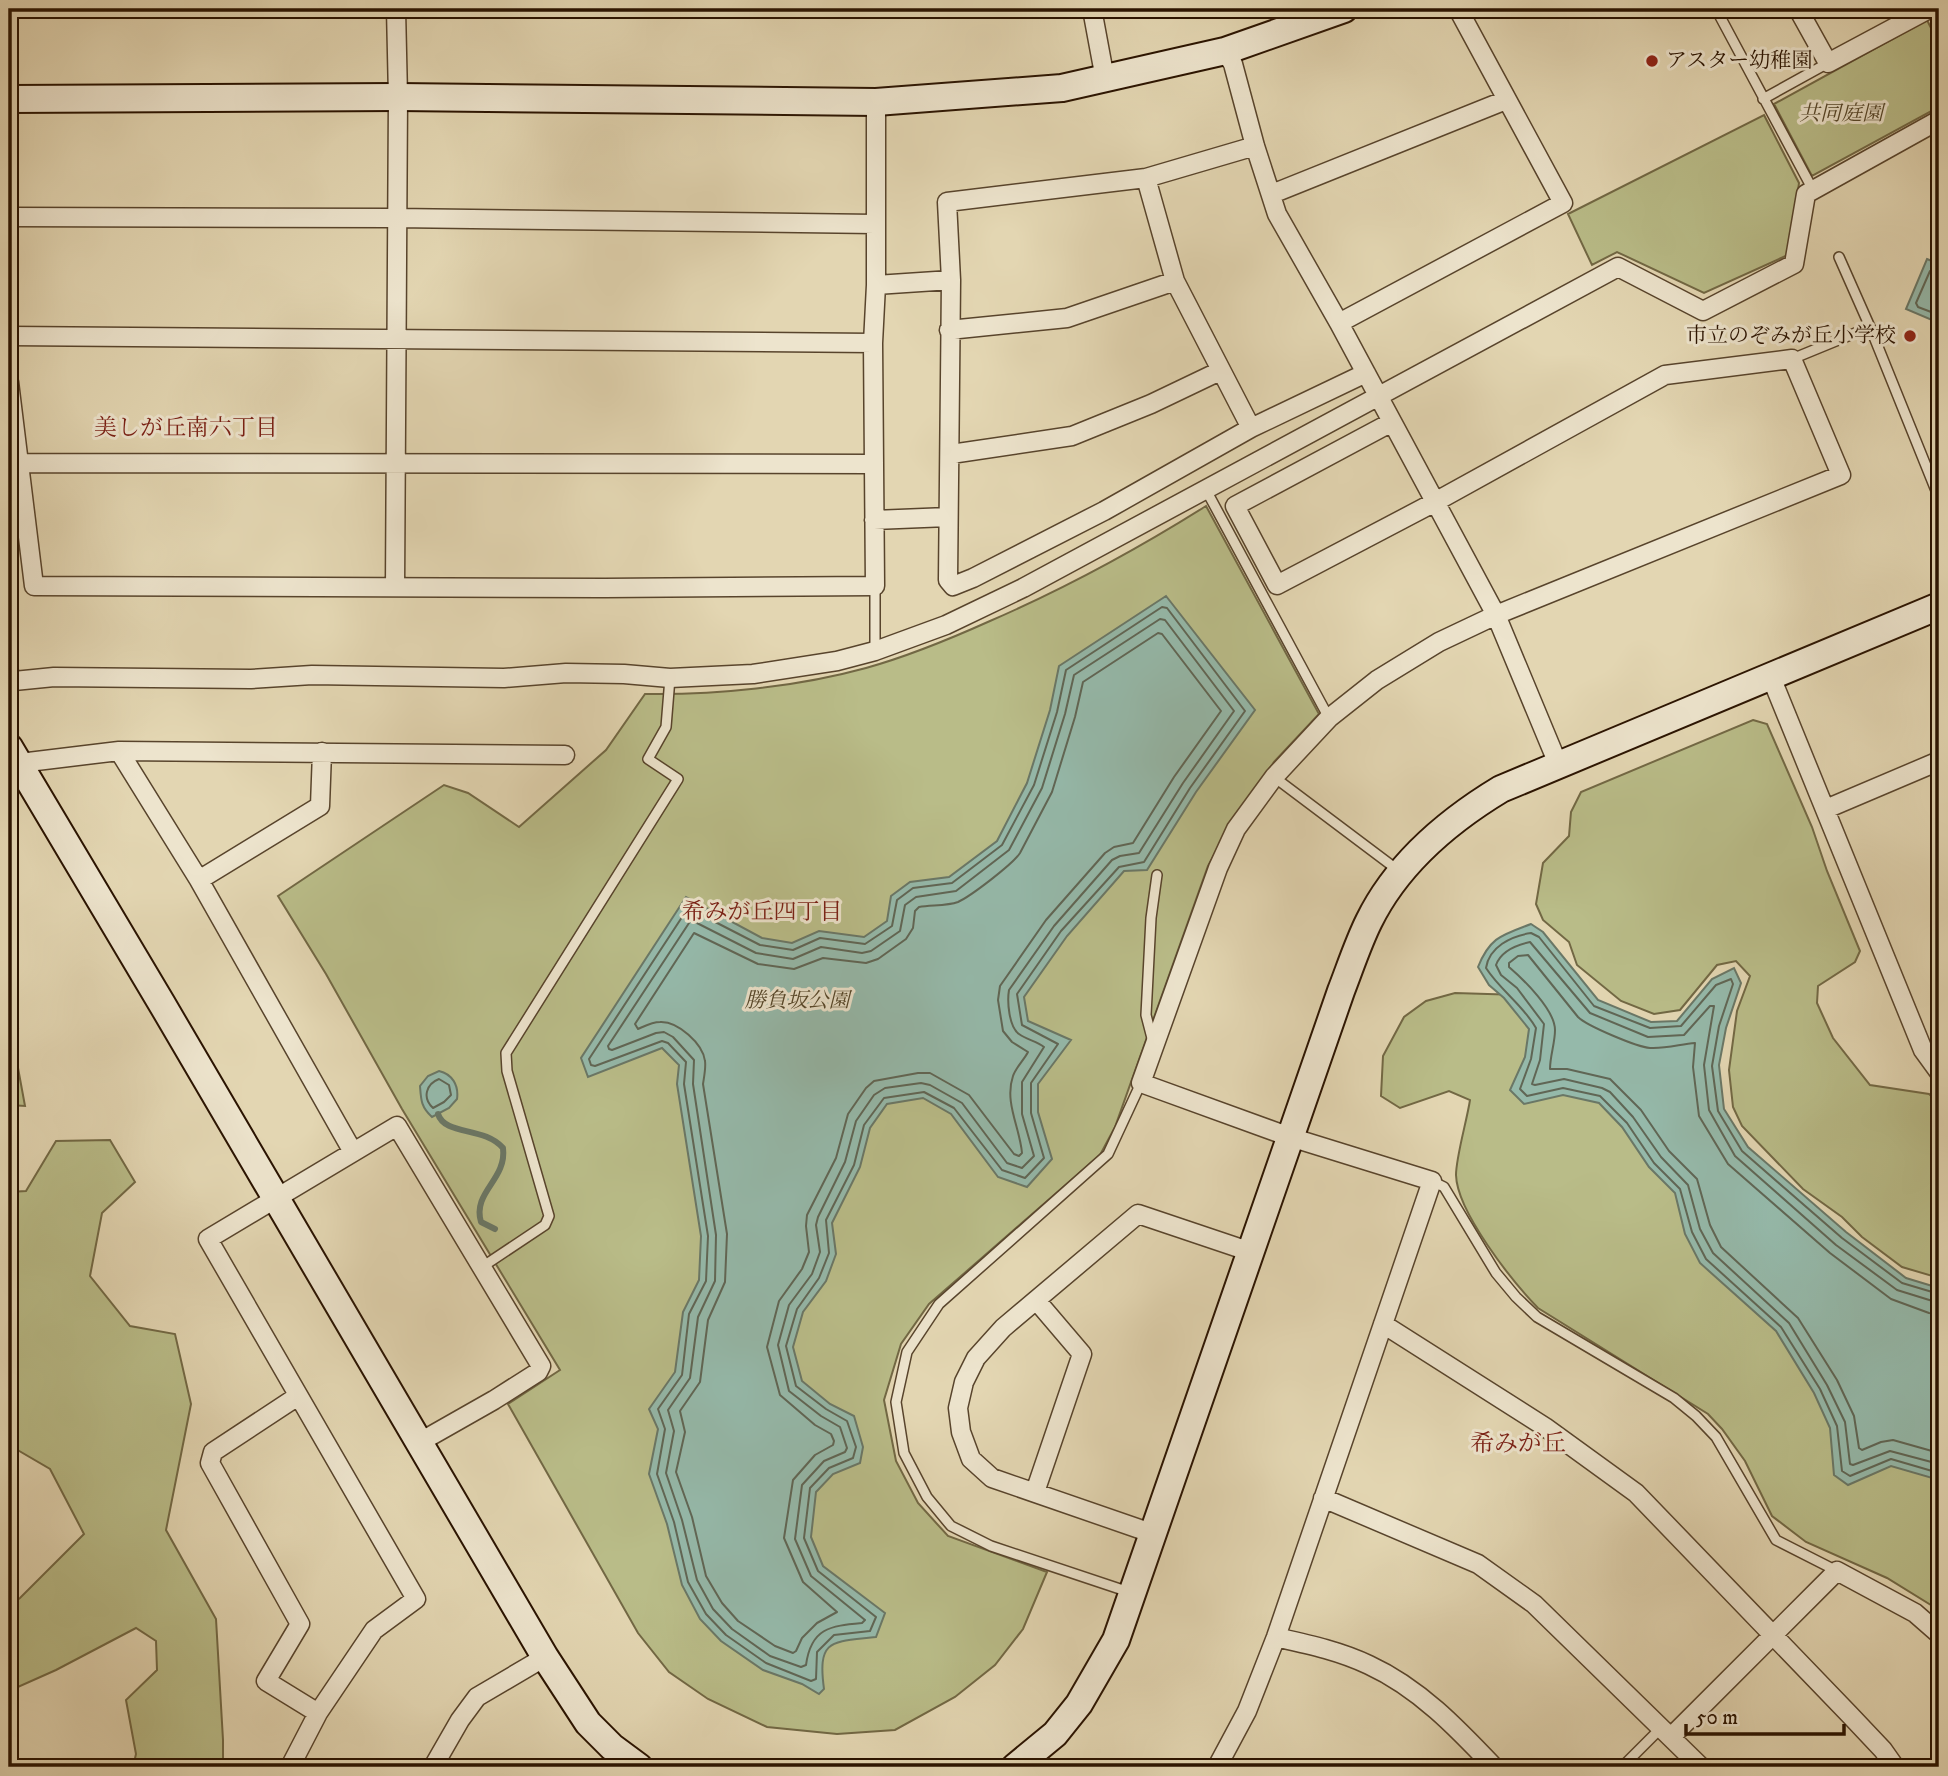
<svg xmlns="http://www.w3.org/2000/svg" width="1948" height="1776" viewBox="0 0 1948 1776" font-family="'IM FELL DW Pica','Noto Serif JP',serif">
  <rect width="100%" height="100%" fill="#e3d6b2"/>
  <filter id="stains"><feTurbulence type="fractalNoise" baseFrequency=".00286" numOctaves="4"/><feColorMatrix values="0 0 0 0 .2 0 0 0 0 .09 0 0 0 0 .02 0 0 0 .5 -.17"/></filter>
  <radialGradient id="worn" r=".72"><stop offset=".6" stop-color="#630" stop-opacity="0"/><stop offset="1" stop-color="#630" stop-opacity=".3"/></radialGradient>
  <path fill="#b9bc88" stroke="#726844" stroke-width="2" d="M1927,20l12,24v63l-127,69 -38,-72z
    M1764,115l35,68 -9,71 -86,39 -87,-41 -25,13 -24,-51z
    M1206,506l113,208 -45,48 -39,56 -27,48 -93,261 -15,28 -171,149 -28,40 -17,56 12,61 22,42 30,33 99,36 -24,57 -28,36 -40,32 -60,33 -58,4 -70,-7 -59,-28 -39,-27 -31,-39 -130,-229 52,-34 -158,-261 -76,-135 -48,-78 166,-111 24,8 51,34 87,-77 39,-56c71,1 152,-7 221,-26 43,-12 84,-29 124,-47 76,-33 146,-71 216,-115z
    M1753,720l14,4 45,103 15,44 33,80 -5,11 -37,24 -1,17 16,35 37,47 59,9 10,9v175l-37,-11 -40,-30 -20,-20 -39,-28 -61,-63 -9,-19 -4,-37 8,-59 13,-35 -14,-15 -19,4 -37,45 -26,4 -33,-13 -44,-36 -8,-23 -26,-22 -7,-16 7,-41 26,-27 2,-24 10,-20z
    M9,966l9,62 -9,1z
    M1455,993l65,2 67,89 185,224 104,149 63,16v137l-52,-32 -81,-36 -34,-26 -27,-55 -23,-32 -14,-15 -170,-106c-26,-27 -81,-96 -82,-133 0,-18 11,-55 14,-75l-21,-9 -49,17 -19,-12 2,-40 21,-39 22,-16z
    M9,1057h7l9,49 -16,-1z
    M110,1140l25,42 -33,31 -12,63 40,50 45,8 16,70 -25,126 50,89 7,121v27h-90l3,-13 -10,-54 31,-30 -1,-29 -20,-13 -80,42 -47,21v-85l11,-8 64,-64 -34,-65 -41,-24v-253l17,-1 30,-50z"/>
  <path fill="#95b9aa" stroke="#6a7766" stroke-width="2" d="M1927,259l12,5v59l-33,-14z
    M1166,596l89,114 -59,82 -49,78 -23,1 -57,65 -43,61 4,24 43,19 -33,44v28l14,47 -25,28 -29,-10 -47,-63 -28,-16 -36,6 -17,24 -10,39 -28,56 4,31 -10,27 -23,31 -10,35 9,34 28,23 24,12 9,31 -3,16 -27,11 -17,18 -5,45 12,29 62,47 -9,24c-44,5 -59,1 -52,52l-5,5 -17,-10 -39,-14 -42,-29 -21,-22 -18,-34 -15,-61 -18,-50 9,-45 -9,-20 26,-37 8,-60 16,-32 2,-44 -24,-152 2,-19 -17,-17 -74,29 -7,-19 105,-161 76,41 30,5 27,-12 45,6 23,-16 4,-25 19,-14 39,-5 48,-36 30,-58 23,-73 9,-44z
    M1531,924l12,8 55,68 53,22 26,-1 35,-42 22,-11 7,15 -15,45 -7,37 5,44 24,38 98,85 60,46 33,10v192l-48,-14 -43,19 -14,-10 -4,-47 -16,-35 -38,-62 -76,-68 -15,-29 -10,-41 -26,-26 -27,-40 -23,-24 -36,-8 -39,9 -14,-14 15,-33 4,-28 -25,-31 -15,-13 -11,-18c12,-30 24,-32 53,-43z
    M439,1071c13,3 20,14 18,28l-8,9 -17,9c-11,-10 -11,-17 -12,-31l8,-10z"/>
  <g fill="none" stroke-linecap="round" stroke-linejoin="round">
    <path stroke="#606655" stroke-width="2" d="M1939,270l-9,1 -14,32 2,4 21,8
      M1162,607l5,1 78,103 -55,77 -46,74 -25,5 -58,64 -44,63 5,31 36,19 -27,39v30l13,45 -19,20 -23,-8 -48,-62 -30,-16 -40,6 -20,27 -10,40 -28,55 3,33 -10,25 -22,31 -11,37 10,40 30,23 21,12 9,26 -3,11 -24,10 -19,20 -6,50 14,33 58,46 -6,14 -36,4 -17,17 -1,27 -5,2 -45,-18 -40,-28 -20,-21 -18,-32 -14,-60 -17,-48 8,-45 -7,-20 24,-34 7,-61 17,-33 2,-45 -24,-152 2,-22 -18,-19 -6,-2 -67,25 -4,-1 -2,-6 99,-151 72,37 33,5 27,-12 45,6 27,-18 5,-26 16,-12 39,-5 50,-38 32,-60 23,-73 9,-42z
      M1160,619l5,1 69,91 -51,72 -44,70 -19,3 -8,4 -58,66 -45,64c-2,12 0,37 10,44 8,6 18,7 25,13l-22,35v32l12,42 -12,12 -15,-5 -45,-60 -32,-18 -9,-2 -36,5 -11,7 -18,26 -11,41 -27,55 -2,8 4,27 -8,22 -23,31 -11,40 11,46 32,25 19,11 7,21 -2,4 -21,9 -22,24 -7,54 16,37 54,44 -3,3c-32,3 -51,5 -56,42l-5,2 -31,-11 -38,-27 -19,-20 -16,-29 -15,-60 -16,-47 8,-42 -6,-21 22,-32 8,-61 17,-36 1,-46 -23,-151 1,-24 -21,-23 -9,-5 -8,1 -44,17 -3,-1 -1,-3 83,-126 65,33 37,6 28,-12 41,6 9,-2 29,-20 5,-26 11,-8 40,-6 53,-41 33,-62 23,-74 9,-39z
      M1158,633l4,1 59,77 -47,66 -41,66 -19,4 -9,6 -59,67 -46,66 -2,14 5,31 9,11 16,10c-4,8 -12,15 -15,24 -9,26 7,52 9,77l-3,3 -5,-2 -45,-59 -39,-22h-12l-44,8 -8,7 -18,26 -12,44 -29,57 -1,11 3,26 -7,17 -23,32 -12,46 13,48 35,30 16,9 3,7 -1,4 -18,10 -22,25 -9,58 19,44 34,30 -20,11 -15,15 -6,13 -3,2 -18,-7 -37,-25 -16,-18 -16,-27 -14,-59 -16,-45 9,-40 -5,-21 20,-29 8,-62 17,-38 2,-48 -24,-150c1,-7 3,-16 2,-23 -2,-17 -27,-40 -45,-39 -8,0 -15,4 -22,7l-3,-5 59,-91 64,31 36,5 29,-11 43,5 12,-4 28,-20 7,-11 2,-17 4,-4c13,-2 28,-1 39,-5 13,-6 55,-38 62,-49l32,-61 23,-75 8,-35z
      M439,1079l10,6 2,10 -7,7 -11,6c-11,-10 -7,-24 6,-29z
      M1939,1294l-37,-11 -60,-45 -100,-87 -24,-40 -6,-45 7,-40 14,-42 -2,-5 -15,6 -35,41 -31,2 -56,-22 -55,-69 -8,-4c-20,3 -42,14 -45,35 14,22 37,37 50,60l-5,31 -11,30 7,7 36,-8 37,8 27,27 27,40 26,26 12,43 14,27 75,68 39,62 17,37 5,45 8,5 41,-17 48,14
      M1939,1303l-42,-13 -61,-45 -101,-89 -26,-46 -5,-45 10,-59h-4l-26,29 -36,2 -58,-24 -60,-71c-14,3 -29,9 -34,23l5,10 16,13 27,36 -4,36 -8,24 3,1 29,-6 38,9 8,4 23,25 28,40 27,28 12,44 13,24 76,70 38,62 18,37 5,42 3,1 37,-14 49,13
      M1939,1314l-10,-1 -38,-14 -61,-46 -102,-89 -29,-48 -6,-49 2,-24c-14,1 -29,6 -45,5 -13,-1 -63,-22 -72,-31l-50,-62 -10,1 -9,7v4c15,13 46,43 46,63 0,13 -5,26 -5,39h17l43,10 31,31 28,41 28,28 13,46 11,22 77,71 39,62 17,36 5,32 3,2 19,-8 12,-2 46,13"/>
    <path stroke="#6a7766" stroke-width="6" d="M438,1114c7,22 46,12 65,34 4,32 -31,44 -22,74l14,7"/>
    <defs>
      <path id="lane" d="M1716,9l97,181
        M1763,99l65,-36
        M1839,257l31,70 69,171
        M1792,359l78,-32
        M1205,488l124,230
        M875,586v65
        M1274,777l125,94
        M1153,1042l-7,-27 5,-97 6,-43
        M1432,1181l12,6 52,86 20,24 21,20 137,81 22,18 20,21 60,103 61,31
        M482,1267l63,-42 4,-9 -42,-145 -1,-18 172,-274 -30,-20 18,-32 4,-49
        M1129,1592l-138,-46 -40,-20 -24,-29 -23,-44 -8,-51 11,-50 32,-48 169,-150 33,-71
        M1622,1767l40,-40"/>
      <path id="street" d="M1092,9l13,70
        M1798,9l30,54 101,-54
        M1225,51l8,13 22,82 22,68 62,109 157,292 62,149
        M1255,146l-109,32 -199,24 4,78 -3,300 5,6 20,-8 131,-67 147,-83 115,-55
        M1146,178l29,103 76,147
        M1272,194l234,-94
        M9,217l387,1 479,6
        M876,285l75,-5
        M1339,323l224,-120 -105,-194
        M949,330l118,-12 108,-37
        M9,336l864,7
        M9,382l25,204 571,2 270,-2 -2,-243 3,-58v-183
        M951,454l121,-18 79,-32 69,-33
        M20,463l853,1
        M874,520l74,-3
        M395,587l3,-490 -2,-88
        M9,673l5,8 40,-4 197,2 61,-4 192,3 62,-5 58,1 46,4 83,-4 84,-13 38,-10 71,-26 77,-37 595,-321 85,44 91,-47 12,-70 133,-74
        M1771,677l152,373 16,22
        M119,751l80,129 154,272
        M20,763l99,-12 446,4
        M1826,809l113,-48
        M199,880l121,-74 2,-54
        M1383,1324l162,103 91,66 213,221 34,36 12,17
        M298,1396l-85,56 -3,11 90,161 -34,57 52,32
        M1035,1492l47,-138 -46,-54
        M1323,1498l155,66 56,40 167,163
        M1154,1534l-162,-56 -21,-19 -10,-27 -3,-24 6,-26 12,-24 27,-30 135,-114 113,38
        M1276,1637c31,7 64,14 93,28 50,23 88,63 125,102
        M1671,1737l166,-166 78,42 24,21
        M290,1767l28,-54 56,-83 42,-31 -208,-360 189,-113 144,240 -3,6 -44,28 -74,42
        M433,1767l27,-47 17,-23 68,-40
        M1217,1767l30,-56 29,-74 156,-456 -142,-44 -149,-54 77,-215 18,-39 38,-52 55,-59 48,-38 62,-38 57,-27 345,-140 -49,-116 -127,16 -230,127 -158,83 -42,-79 157,-84"/>
      <path id="secondary" d="M9,99l389,-2 478,5 186,-14 163,-37 119,-42
        M9,747l153,257 383,653 43,66 24,24 27,20
        M1015,1767l40,-33 24,-30 37,-64 225,-649c9,-23 17,-48 28,-70 28,-57 79,-100 132,-132l438,-183"/>
    </defs>
    <use href="#lane" stroke="#58442c" stroke-width="12"/>
    <use href="#street" stroke="#58442c" stroke-width="21"/>
    <use href="#secondary" stroke="#2a1300" stroke-width="30"/>
    <use href="#lane" stroke="#ede4cd" stroke-width="9"/>
    <use href="#street" stroke="#ede4cd" stroke-width="18"/>
    <use href="#secondary" stroke="#ede4cd" stroke-width="26"/>
  </g>
  <g fill="#8f2418" stroke="#ede4cd" stroke-width="2.5">
    <circle cx="1652" cy="61" r="7"/>
    <circle cx="1910" cy="336" r="7"/>
  </g>
  <g text-anchor="middle" dominant-baseline="central" stroke-width="6" stroke-linejoin="round" paint-order="stroke">
    <g font-size="21" fill="#2a1300" stroke="#ede4cd" text-anchor="start">
      <text x="1666" y="61">アスター幼稚園</text>
      <text x="1896" y="336" text-anchor="end">市立のぞみが丘小学校</text>
    </g>
    <g font-size="21" font-style="italic" fill="#554629" stroke="#ede4cd">
      <text x="1841" y="114">共同庭園</text>
      <text x="797" y="1001">勝負坂公園</text>
    </g>
    <g font-size="23" fill="#7a1f14" stroke="#ede4cd">
      <text x="186" y="428">美しが丘南六丁目</text>
      <text x="762" y="912">希みが丘四丁目</text>
    </g>
    <g font-size="24" fill="#7a1f14" stroke="#ede4cd">
      <text x="1518" y="1444">希みが丘</text>
    </g>
  </g>
  <rect width="1948" height="1776" fill="none" stroke="#e3d6b2" stroke-width="35"/>
  <rect x="10" y="10" width="1927" height="1755" fill="none" stroke="#2a1300" stroke-width="3.5"/>
  <rect x="18" y="18" width="1913" height="1741" fill="none" stroke="#2a1300" stroke-width="2"/>
  <path d="M1686 1724v10h158v-10" fill="none" stroke="#2a1300" stroke-width="3.5"/>
  <text x="1696" y="1724" font-size="21" fill="#2a1300" stroke="#ede4cd" stroke-width="5" paint-order="stroke">50 m</text>
  <rect width="100%" height="100%" filter="url(#stains)"/>
  <rect width="100%" height="100%" fill="url(#worn)"/>
</svg>
